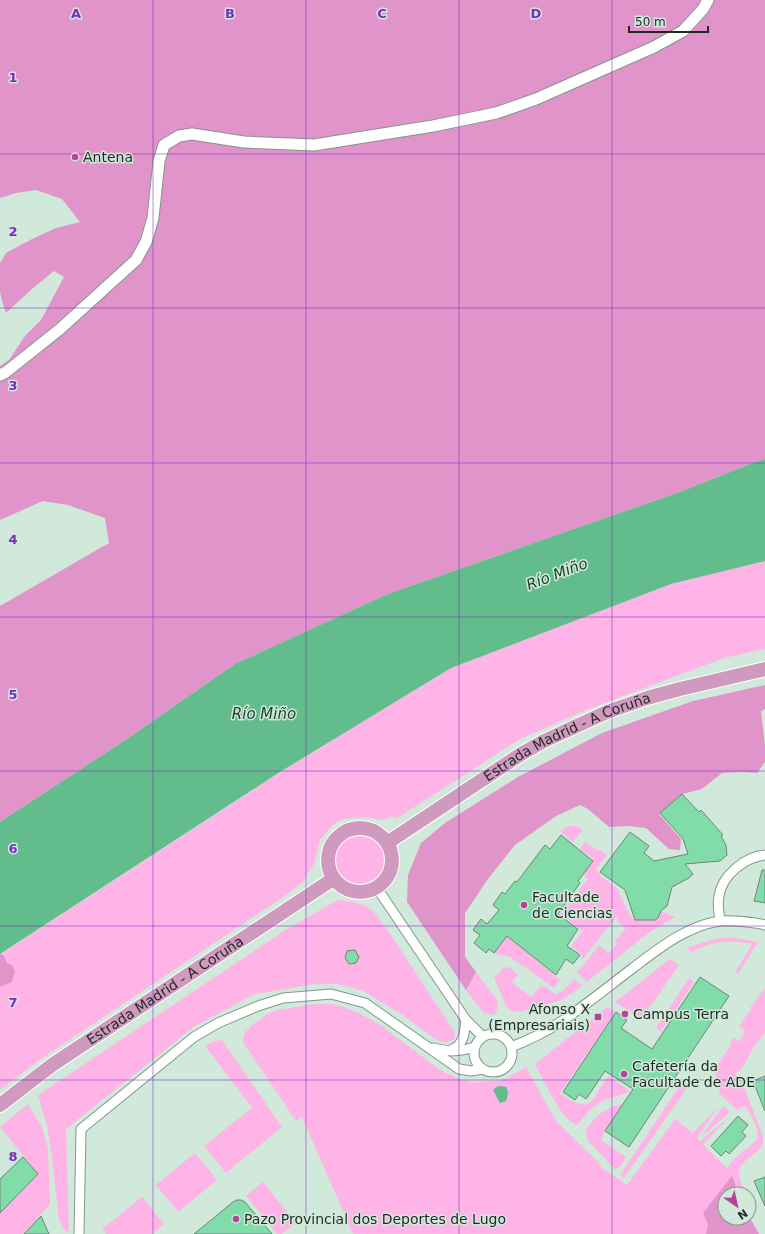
<svg xmlns="http://www.w3.org/2000/svg" width="765" height="1234" viewBox="0 0 765 1234" font-family="'DejaVu Sans',sans-serif">
  <rect width="100%" height="100%" fill="#d1e9da"/>
  <path fill="#feb4e6" d="M765,561v88l-41,9 -138,52 -66,29 -124,80 -1,-3 -13,4 -17,-3 -12,1 -8,1 -10,4 -5,5 -10,12 -6,24 -9,13 1,2 -14,12 -251,168 -41,31v-103l12,-5 3,-11 -3,-6 -5,-2 -3,-7 -3,-2 280,-182 170,-104 220,-84z
    M571,826h5l6,3v2l-9,11 -13,-11 7,-4z
    M336 860a24 24 0 1 1 48 0a24 24 0 1 1-48 0Z
    M585,842l13,9 1,-2 8,6 -11,14 5,7 16,12 13,28 5,4h20l3,-2 3,-7 14,6 -24,14 -64,51 -10,-9 22,-28 10,8 8,-9 -2,-3 11,-13 -9,-7 1,-2 -2,-2 -33,42 -3,-2 2,-2 -11,-9 12,-15 -23,-17 28,-35 -5,-4 11,-16 -14,-10z
    M338,900l15,2 11,3 9,6 16,21 59,90 7,11v5c-6,5 -11,5 -18,2l-36,-26 -38,-23 -13,-4 -14,-3h-22l-59,10 -60,32 -129,103 3,104 -5,-3 -5,-10 -6,-54 -5,-36 -10,-35 246,-164z
    M507,936l53,44 -6,8 -44,-31 -16,-4z
    M730,937l28,5 -20,32 -3,-1 17,-29c-23,-4 -39,-3 -60,8l-6,-4 29,-9z
    M670,959l9,6 -37,54 -27,-17z
    M509,967l9,8 -6,7 19,15 11,-12 14,9 7,-3 11,-12 8,7 -20,14 -43,12 -7,-1 -6,-5 -12,-28 9,-10z
    M476,972l21,28 1,5 -2,8 -4,2 -9,-3 -17,-22z
    M689,978l5,4 -33,50 -5,-4z
    M765,988v45l-10,12 -14,25 -6,4 3,4 2,-1 23,59c0,0 0,5 0,6 -1,12 -25,18 -24,31 0,7 5,15 8,21h-8l-7,-17 -24,47 -2,10h-353l-51,-117 -6,4 -53,-79 1,-8 7,-8 15,-11 10,-5 40,-6h16l8,2 19,7 20,11 61,46 22,10 10,2 25,-1 10,-3 19,-11 30,54 43,42 3,5 25,17 48,-66 18,14 25,-26 -21,31 3,3 28,-23 -25,27 24,23 6,-8 24,-20c3,-11 -6,-25 -12,-34l-8,4 -17,-16 -5,-25 16,-24 -1,-2 4,-5 5,4 6,-11 -6,-5 12,-17 -1,-1z
    M607,1007l9,5 -56,81c10,6 21,17 32,8l16,-25 22,15c-3,3 -22,7 -29,11 -4,2 -9,6 -12,9 -5,5 -8,11 -13,14 -16,-7 -32,-45 -41,-61z
    M222,1040l60,87 -56,46 -22,-27 48,-38 -47,-62 9,-5z
    M683,1081l6,4 -65,93 -4,-3z
    M28,1104l14,23 6,22 2,55 -26,30h-24v-21l38,-39 -38,-47z
    M623,1104l-18,27 -4,9 25,17 -6,10 -5,2 -24,-25 -4,-5 -1,-9c9,-14 21,-24 37,-26z
    M723,1106l7,6 -30,26z
    M195,1153l22,27 -39,32 -22,-27z
    M263,1182l33,41 -14,11h-5l-31,-38z
    M142,1197l22,27 -11,10h-47l-4,-5z"/>
  <path fill="#e094c9" d="M0,0h765v459l-7,2 -78,31 -292,102 -153,70 -108,75 -127,83v-216l109,-63 -4,-25 -37,-13 -25,-4 -43,19v-154l9,-6 16,-24 16,-16 23,-43 -10,-6 -22,18 -26,24 -4,-12 -2,-10v-28l6,-10 26,-14 24,-11 24,-6 -18,-23 -26,-9 -20,3 -16,5z
    M765,685v24l-4,2 4,35v16l-8,11 -16,-1 -19,1 -20,16 -20,5 -23,20 22,25 -1,11 -11,-1 -23,-21 -18,-2 -19,1 -21,-18 -8,-4 -24,11 -41,29 -27,34 -23,34v44l11,15 -10,18 -59,-88 1,-27 13,-32 24,-20 73,-46 84,-44 91,-32z
    M0,954h1l3,2 3,7 5,2 3,6 -3,11 -12,5z
    M732,1176l7,18h-14v24h24v-2l10,18h-53l2,-10 -5,-11z"/>
  <path fill="#62bc8b" d="M765,459v102l-94,23 -220,84 -171,104 -280,182v-132l127,-83 108,-75 153,-70 292,-102 78,-31z
    M501,1086l5,1c3,4 2,9 0,14l-6,2 -7,-13 3,-3z"/>
  <path fill="#82dcaa" stroke="#6f8578" d="M682,794l17,18 2,-2 22,25 -2,1 5,9 1,10 -7,6 -35,3 8,10 -4,4 -17,9 -5,19 -6,5 -3,7 -3,2h-20l-10,-30 -25,-18 30,-40 19,14 -5,7 10,8 34,-7 -5,-15 -23,-26z
    M561,835l32,26 -15,20 2,2 -22,31 20,15 -11,17 13,9 -7,9 -7,-5 -10,16 -49,-39 -13,17 -5,-4 -3,4 -12,-10 6,-8 -7,-5 8,-11 6,5 12,-14 -6,-5 9,-13 3,2 10,-13 2,1 28,-37 5,4z
    M762,870h3v33l-11,-2z
    M355,950l4,7 -3,6 -7,1 -4,-6 2,-7z
    M700,977l29,19 -100,151 -24,-16 28,-42 -28,-18 -19,28 -7,-5 -4,6 -12,-8 53,-80 11,8 -6,8 31,21z
    M765,1076v35l-12,-30z
    M738,1116l10,9 -6,7 4,4 -17,18 -3,-3 -5,5 -10,-10z
    M23,1157l15,17 -38,39v-34z
    M765,1177v29l-11,-25z
    M237,1200h4l4,2 27,32h-78l39,-32z
    M41,1216l8,18h-25z"/>
  <g fill="none" stroke-linecap="round" stroke-linejoin="round">
    <defs>
      <path id="minor" d="M377,888l89,132 17,17
        M720,921c-1,-8 -3,-17 -1,-25 3,-21 26,-39 46,-41
        M474 1053a19 19 0 1 1 38 0a19 19 0 1 1-38 0Z
        M511,1047c18,-7 35,-15 51,-26 24,-16 47,-35 71,-53 25,-19 53,-42 87,-47 10,-1 34,1 45,4
        M433,1048c18,4 24,4 42,-1
        M451,1050c14,-6 13,-17 15,-30
        M79,1234l2,-105 113,-92 24,-14 40,-17 25,-8 48,-4 34,9 94,66 12,2 12,-2"/>
      <path id="tertiary" d="M0,375l6,-3 54,-43 76,-69 10,-18 7,-24 6,-57 5,-16 15,-9 13,-2 52,8 70,3 119,-19 63,-13 40,-14 118,-52 29,-16 20,-22 5,-9"/>
      <g id="trunk">
        <circle cx="360" cy="860" r="32"/>
        <path id="s1" d="M387,843l134,-89 23,-13 63,-29 40,-14 33,-9 85,-20"/>
        <path id="s2" d="M0,1105l52,-40 281,-186"/>
      </g>
    </defs>
    <use href="#minor" stroke="#82988a" stroke-width="11"/>
    <use href="#tertiary" stroke="#82988a" stroke-width="13"/>
    <use href="#trunk" stroke="#fff" stroke-width="16"/>
    <use href="#minor" stroke="#fff" stroke-width="9"/>
    <use href="#tertiary" stroke="#fff" stroke-width="11"/>
    <use href="#trunk" stroke="#cf9abe" stroke-width="14"/>
  </g>
  <path fill="none" stroke="#7b2cbf" stroke-width="1" stroke-opacity="0.55" d="M153,0v1234M306,0v1234M459,0v1234M612,0v1234M0,154h765M0,308h765M0,463h765M0,617h765M0,771h765M0,926h765M0,1080h765"/>
  <g fill="#b74299" stroke="#d1e9da" stroke-width="1.5">
    <circle cx="75" cy="157" r="4"/>
    <circle cx="524" cy="905" r="4"/>
    <circle cx="625" cy="1014" r="4"/>
    <rect x="594" y="1013" width="8" height="8" rx="2"/>
    <circle cx="624" cy="1074" r="4"/>
    <circle cx="236" cy="1219" r="4"/>
  </g>
  <g text-anchor="middle" dominant-baseline="central" stroke-width="3" stroke-linejoin="round" paint-order="stroke">
    <g font-size="14" fill="#1f2823" stroke="#d1e9da" text-anchor="start">
      <text x="83" y="157">Antena</text>
      <text x="532" y="897">Facultade<tspan x="532" dy="16">de Ciencias</tspan></text>
      <text x="590" y="1009" text-anchor="end">Afonso X<tspan x="590" dy="16">(Empresariais)</tspan></text>
      <text x="633" y="1014">Campus Terra</text>
      <text x="632" y="1066">Cafetería da<tspan x="632" dy="16">Facultade de ADE</tspan></text>
      <text x="244" y="1219">Pazo Provincial dos Deportes de Lugo</text>
    </g>
    <g font-size="14" fill="#1f2823" stroke="#d1e9da">
      <text stroke="none"><textPath href="#s1" startOffset="210">Estrada Madrid - A Coruña</textPath></text>
      <text stroke="none"><textPath href="#s2" startOffset="201">Estrada Madrid - A Coruña</textPath></text>
    </g>
    <g font-size="15" font-style="italic" fill="#183f2a" stroke="#d1e9da">
      <text transform="translate(557 574) rotate(-21)">Río Miño</text>
      <text x="264" y="714">Río Miño</text>
    </g>
  </g>
  <g font-size="13" text-anchor="middle" font-weight="bold" fill="#7b2cbf" stroke="#d1e9da" stroke-width="3" stroke-linejoin="round" paint-order="stroke">
    <text x="76" y="18">A</text>
    <text x="230" y="18">B</text>
    <text x="382" y="18">C</text>
    <text x="536" y="18">D</text>
    <text x="13" y="82">1</text>
    <text x="13" y="236">2</text>
    <text x="13" y="390">3</text>
    <text x="13" y="544">4</text>
    <text x="13" y="699">5</text>
    <text x="13" y="853">6</text>
    <text x="13" y="1007">7</text>
    <text x="13" y="1161">8</text>
  </g>
  <g transform="translate(737 1206) rotate(146)"><circle r="19" fill="#d1e9da" stroke="#8a9c91"/>
  <path d="M0-3L7 15L0 10L-7 15Z" fill="#b74299"/>
  <text y="-6" font-size="11" font-weight="bold" text-anchor="middle" fill="#1f2823">N</text>
  </g>
  <path d="M629 26v6h79v-6" fill="none" stroke="#1f2823" stroke-width="2"/>
  <text x="635" y="26" font-size="12" fill="#1f2823" stroke="#d1e9da" stroke-width="3" paint-order="stroke">50 m</text>
</svg>
